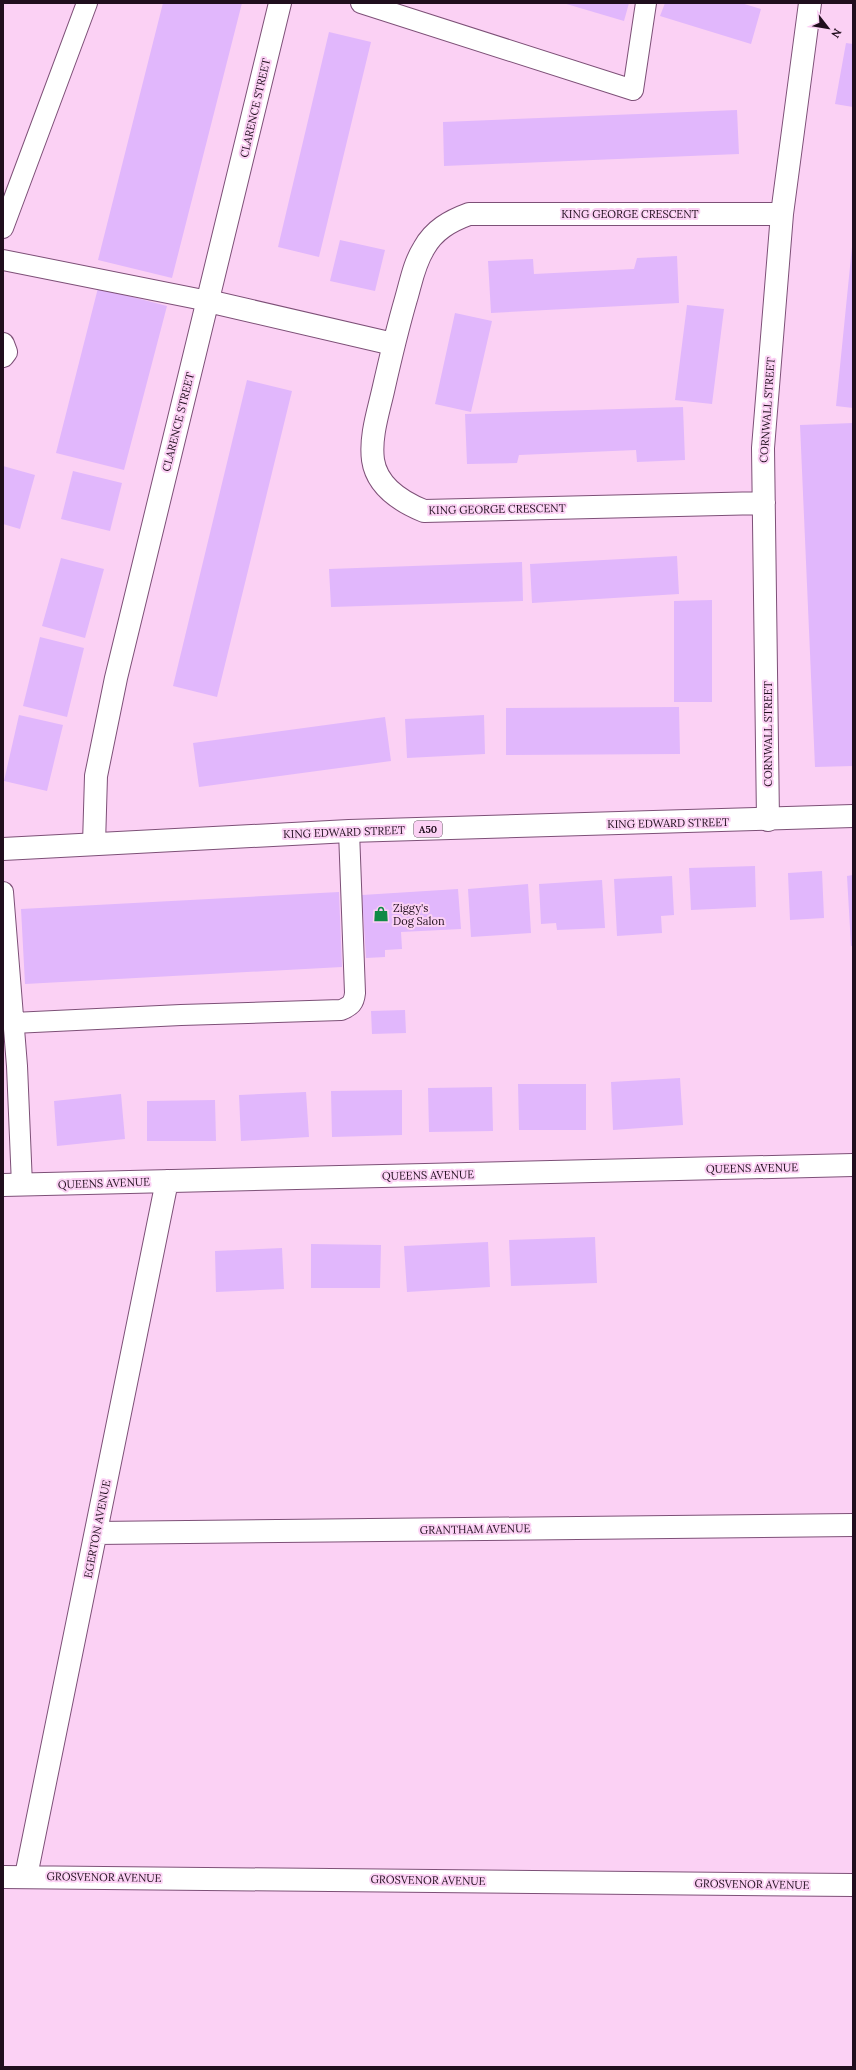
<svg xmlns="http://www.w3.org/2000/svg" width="856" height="2070" viewBox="0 0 856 2070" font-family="Lora,serif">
  <rect width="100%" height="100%" fill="#fbd1f4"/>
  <path fill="#e1b7fc" d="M163,3h79l-70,275 -74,-18z
    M563,3h66l-5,18z
    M665,3h76l20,6 -10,35 -91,-28z
    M329,32l42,10 -52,215 -41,-10z
    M846,43l7,1v63l-18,-3z
    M737,110l2,44 -295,12 -1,-44z
    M340,240l45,10 -10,41 -45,-10z
    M852,247h1v161l-17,-2z
    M677,256l2,47 -188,10 -3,-52 45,-2 1,15 100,-5 3,-11z
    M98,288l69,18 -43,164 -68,-17z
    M687,305l37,4 -12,95 -37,-4z
    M455,313l37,8 -21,91 -36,-8z
    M247,380l45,11 -75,306 -44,-11z
    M683,407l2,53 -48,2 -1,-12 -117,5 -2,8 -50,1 -2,-50z
    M853,423v343l-38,1 -15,-342z
    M3,466l32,9 -15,54 -17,-5z
    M73,471l49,12 -12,48 -49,-12z
    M677,556l2,38 -147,9 -2,-39z
    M61,558l43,11 -19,69 -43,-12z
    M522,562l1,39 -192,6 -2,-38z
    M712,600v102h-38v-101z
    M40,637l44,11 -17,69 -44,-11z
    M679,707l1,47 -174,1v-47z
    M19,715l44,10 -16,66 -43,-10z
    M484,715l1,39 -78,4 -2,-39z
    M385,717l6,44 -192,26 -6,-44z
    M755,866l1,41 -65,3 -2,-42z
    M822,871l2,47 -34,2 -2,-47z
    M853,875v71h-2l-4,-70z
    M672,876l2,39 -13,1 1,17 -45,3 -3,-57z
    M602,880l3,48 -48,2 -1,-7 -15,1 -2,-40z
    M528,884l3,49 -60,4 -3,-48z
    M458,889l3,40 -60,3 1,17 -17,1v7l-19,1 -4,-63z
    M339,892l3,75 -317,17 -4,-75z
    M405,1010l1,23 -34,1 -1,-23z
    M680,1078l3,47 -70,5 -2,-48z
    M518,1084h68v46h-67z
    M492,1087l1,44 -64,1 -1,-44z
    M402,1090v45l-70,2 -1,-46z
    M306,1092l3,45 -68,4 -2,-46z
    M121,1094l4,45 -68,7 -3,-45z
    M215,1100l1,41h-69v-40z
    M595,1237l2,46 -86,3 -2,-46z
    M488,1242l2,45 -83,5 -3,-46z
    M311,1244l70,1 -1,43h-69z
    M282,1248l2,41 -68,3 -1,-41z"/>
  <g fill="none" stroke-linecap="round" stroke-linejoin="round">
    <defs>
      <path id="lane" d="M361,3l272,87 13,-87
        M3,228l84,-225
        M3,260l205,41
        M3,892l14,174 5,119
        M13,1023l168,-8 160,-5c10,-4 13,-7 14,-17l-6,-162"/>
      <path id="street" d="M208,301l185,43
        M3,344l3,8 -3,4
        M764,503l-340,8c-22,-9 -47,-24 -51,-51 -3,-23 5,-47 10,-69 7,-31 14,-61 23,-92 5,-17 8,-35 18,-51 10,-18 26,-27 45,-34h313
        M768,820l-5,-372 19,-234 28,-211
        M94,844l2,-68 20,-98 164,-675
        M3,1185l850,-20
        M96,1533l757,-8
        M26,1876l141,-695
        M3,1877l850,8"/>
      <path id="primary" d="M3,849l346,-18 504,-15"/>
    </defs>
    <use href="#lane" stroke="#7d5077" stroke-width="22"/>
    <use href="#street" stroke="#7d5077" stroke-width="24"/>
    <use href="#primary" stroke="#7d5077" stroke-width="24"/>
    <use href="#lane" stroke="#fff" stroke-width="20"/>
    <use href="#street" stroke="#fff" stroke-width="22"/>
    <use href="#primary" stroke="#fff" stroke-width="22"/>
  </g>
  <defs>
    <symbol id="shop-bare" viewBox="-9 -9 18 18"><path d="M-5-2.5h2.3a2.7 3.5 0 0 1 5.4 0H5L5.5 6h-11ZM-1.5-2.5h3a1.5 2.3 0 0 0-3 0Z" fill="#0e8a45" stroke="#fbd1f4" stroke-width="2.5" paint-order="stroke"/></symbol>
  </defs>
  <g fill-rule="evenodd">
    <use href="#shop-bare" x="370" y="903" width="22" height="22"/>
  </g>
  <g text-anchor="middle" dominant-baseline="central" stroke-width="4" stroke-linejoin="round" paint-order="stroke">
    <rect fill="#fbd1f4" stroke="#62485e" stroke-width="1" x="414" y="821" width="28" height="16" rx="3"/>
    <g font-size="10" font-weight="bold" fill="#200e1d">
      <text x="428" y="829">A50</text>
    </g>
    <g font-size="11" fill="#200e1d" stroke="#fbd1f4">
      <text transform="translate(255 108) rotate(-77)">CLARENCE STREET</text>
      <text x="630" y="214">KING GEORGE CRESCENT</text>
      <text transform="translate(767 410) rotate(-86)">CORNWALL STREET</text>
      <text transform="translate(178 422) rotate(-76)">CLARENCE STREET</text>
      <text transform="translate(497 509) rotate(-1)">KING GEORGE CRESCENT</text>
      <text transform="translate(768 734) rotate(-90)">CORNWALL STREET</text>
      <text transform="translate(668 823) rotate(-1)">KING EDWARD STREET</text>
      <text transform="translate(344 832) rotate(-2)">KING EDWARD STREET</text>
      <text transform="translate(752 1168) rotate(-1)">QUEENS AVENUE</text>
      <text transform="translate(428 1175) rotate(-1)">QUEENS AVENUE</text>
      <text transform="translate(104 1183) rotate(-2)">QUEENS AVENUE</text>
      <text transform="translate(97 1529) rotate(-79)">EGERTON AVENUE</text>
      <text transform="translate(475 1529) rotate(-1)">GRANTHAM AVENUE</text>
      <text transform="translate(104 1877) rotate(1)">GROSVENOR AVENUE</text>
      <text transform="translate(428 1880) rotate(1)">GROSVENOR AVENUE</text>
      <text transform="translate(752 1884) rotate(1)">GROSVENOR AVENUE</text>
    </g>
    <g font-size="11" fill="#200e1d" stroke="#fbd1f4" text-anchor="start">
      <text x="393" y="908">Ziggy's<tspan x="393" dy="13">Dog Salon</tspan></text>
    </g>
  </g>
  <rect width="856" height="2070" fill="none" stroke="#200e1d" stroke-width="8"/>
  <g transform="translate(828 28) rotate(121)" stroke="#fbd1f4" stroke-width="3" paint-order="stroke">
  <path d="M0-3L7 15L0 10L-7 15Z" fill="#200e1d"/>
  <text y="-6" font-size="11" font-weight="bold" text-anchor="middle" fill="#200e1d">N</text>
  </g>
</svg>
